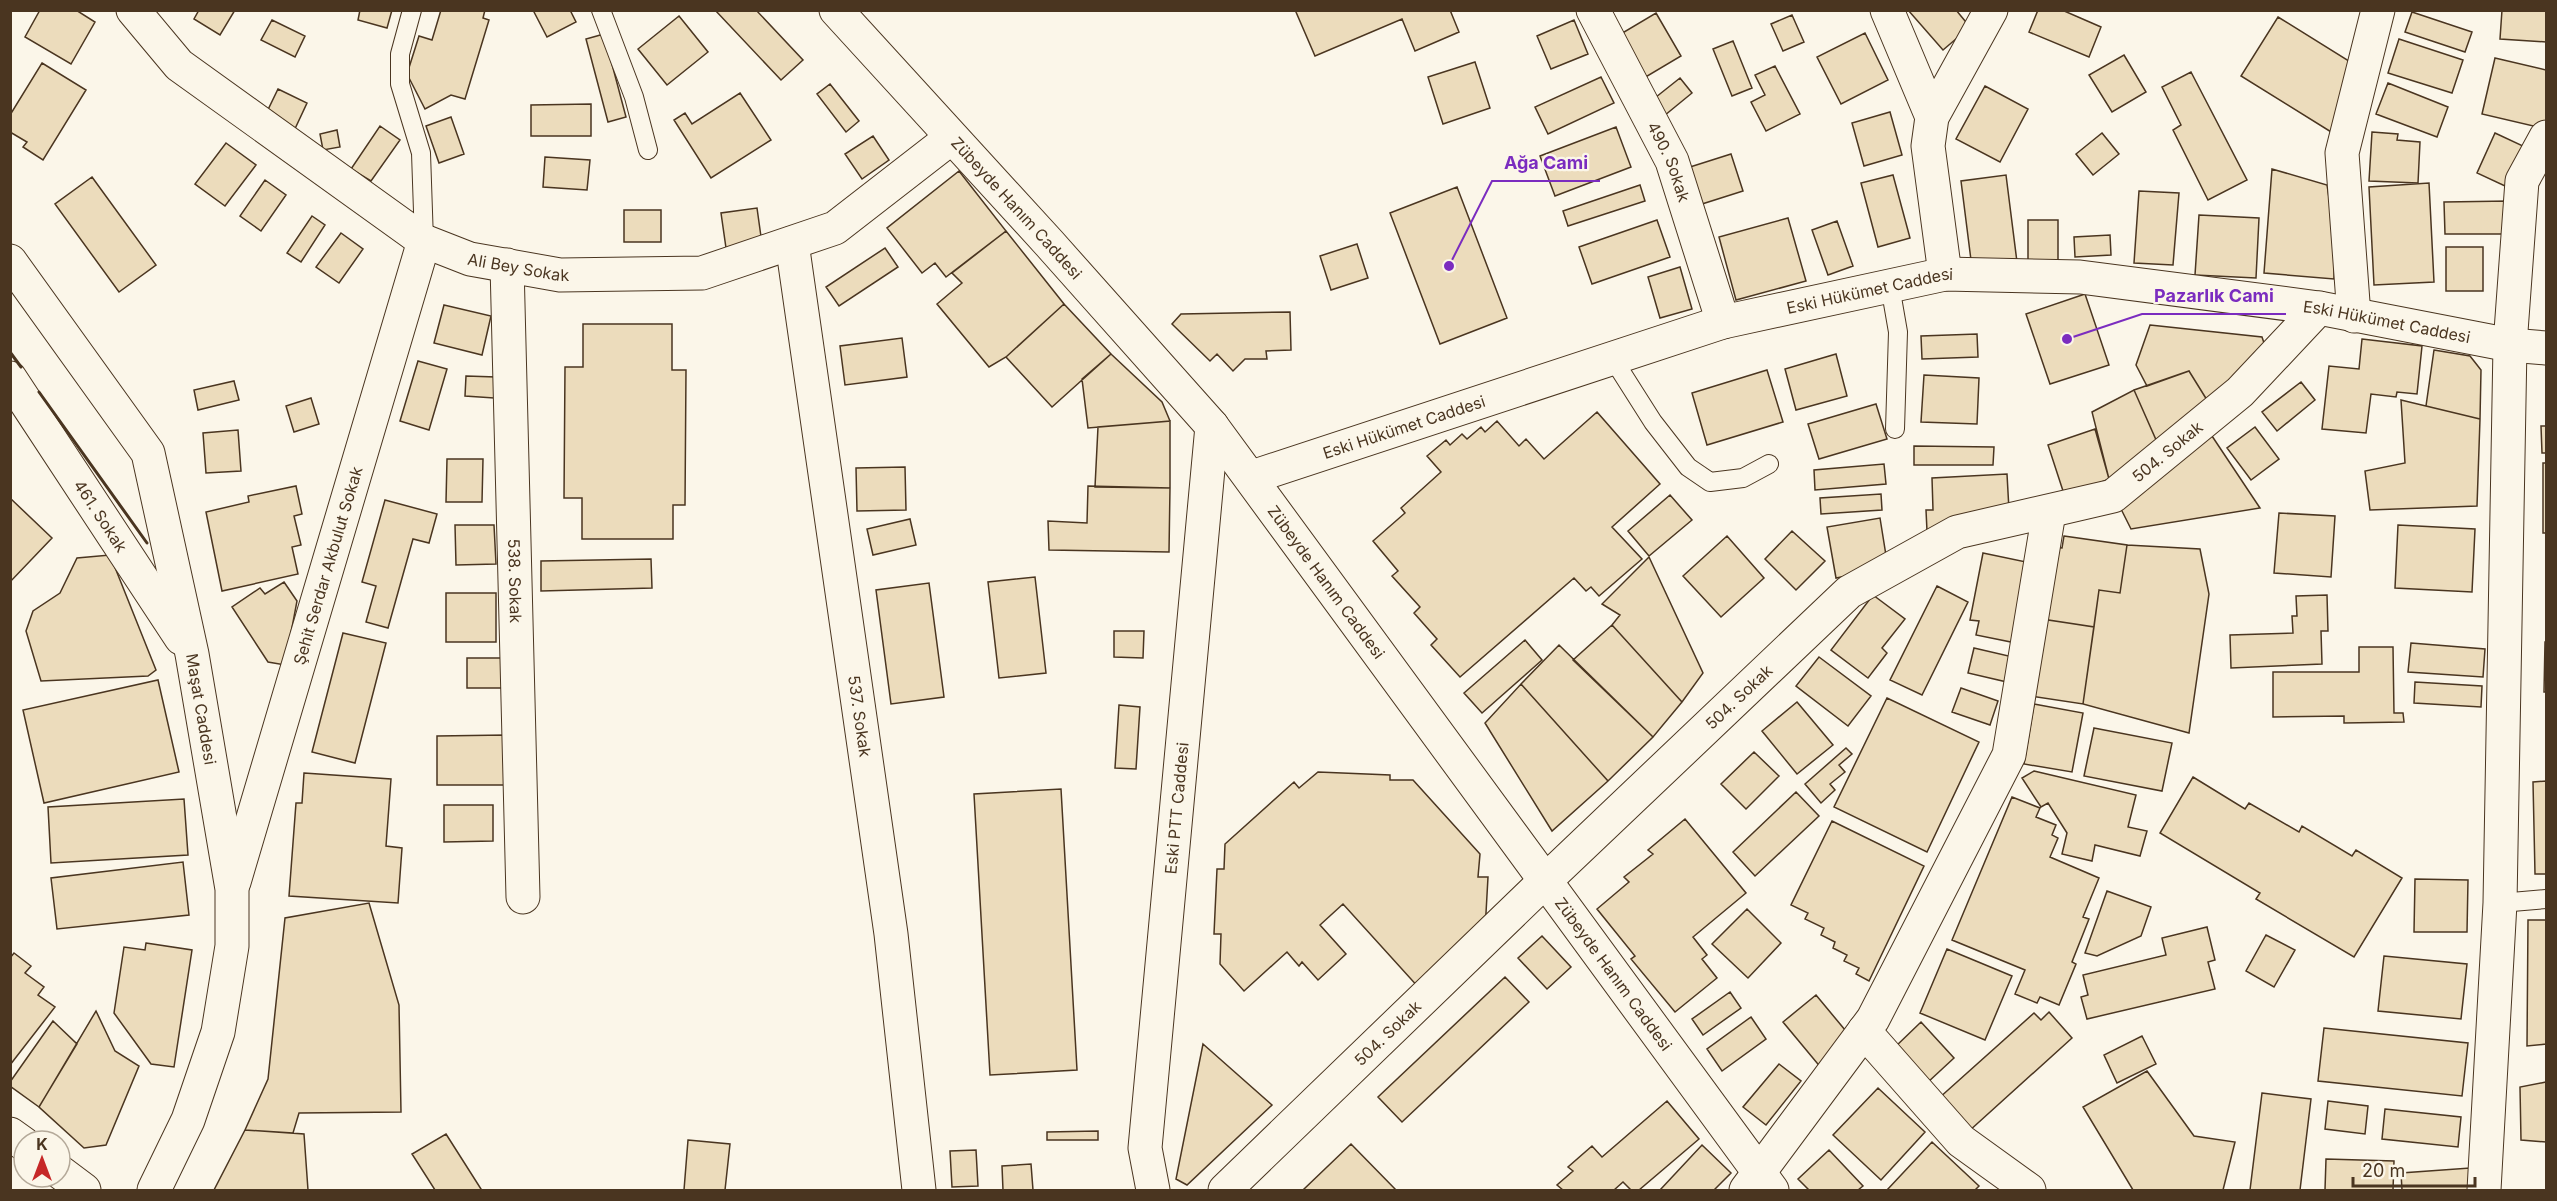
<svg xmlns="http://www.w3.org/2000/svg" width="2557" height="1201" viewBox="0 0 2557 1201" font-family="Inter,sans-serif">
  <rect width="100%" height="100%" fill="#fbf6e9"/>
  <path fill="#ecdcbc" stroke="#4a3520" stroke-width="1.5" d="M40,10h36l19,12 -24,42 -46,-27z
    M199,10h36l-15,25 -26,-16z
    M360,10h32l-5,18 -29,-8z
    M441,10h44l-2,8 6,2 -24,79 -14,-4 -26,14 -18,-35 12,-38 13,4z
    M533,10h37l6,12 -29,15z
    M715,10h41l47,50 -22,20z
    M1299,10h151l9,22 -44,19 -13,-32 -87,37 -19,-44z
    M1908,10h48l14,17 -27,23z
    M2038,10h24l39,17 -12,30 -60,-25z
    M2502,10h44v32l-46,-3z
    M2412,12l60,20 -7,20 -60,-20z
    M1656,13l25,43 -37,22 -25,-43z
    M1792,15l12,27 -21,9 -12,-27z
    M679,16l29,36 -41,33 -29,-36z
    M2278,17l79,49 -21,69 -95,-59z
    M272,20l33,16 -10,21 -34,-17z
    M1574,20l14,34 -37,15 -14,-33z
    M1865,33l23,47 -47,24 -24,-47z
    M604,34l22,83 -18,5 -22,-83z
    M2399,39l64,21 -11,33 -64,-20z
    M1733,41l19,47 -20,8 -19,-47z
    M2124,55l22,37 -34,20 -23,-37z
    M2495,58l51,12v59l-64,-15z
    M1475,62l15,46 -47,16 -15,-47z
    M42,63l44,27 -43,70 -20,-13 4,-5 -17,-10v-17z
    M1775,66l25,48 -34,17 -15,-29 14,-7 -10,-20z
    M2191,72l56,108 -39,20 -35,-70 8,-5 -19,-38z
    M1601,77l13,26 -66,31 -13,-27z
    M1680,78l12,15 -33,27 -13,-15z
    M2388,83l60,24 -11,30 -61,-23z
    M830,84l29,37 -13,11 -29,-38z
    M1985,86l43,23 -28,53 -44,-23z
    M278,89l29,14 -14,30 -29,-15z
    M740,93l31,47 -60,38 -37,-58 11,-7 7,11z
    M591,104v32h-60v-31z
    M1890,112l12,43 -38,11 -12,-43z
    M451,117l13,37 -25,9 -13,-37z
    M380,126l20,14 -29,41 -20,-12z
    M1616,127l15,40 -76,29 -15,-40z
    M337,130l3,17 -17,3 -3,-16z
    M2372,132l26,2 -1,6 23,2 -2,41 -49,-2z
    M2102,133l17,21 -26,21 -17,-21z
    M2495,133l28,13 -18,40 -28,-13z
    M873,136l16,24 -27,19 -17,-25z
    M226,143l30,22 -31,41 -30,-22z
    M1731,154l12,37 -41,13 -12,-37z
    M545,157l45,3 -3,30 -44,-3z
    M2272,169l55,16 8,51 -1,43 -70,-6z
    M959,171l47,60 -60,46 -11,-14 -13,10 -35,-45z
    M1893,175l17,63 -32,9 -17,-64z
    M2006,175l11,87 -45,6 -11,-87z
    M92,177l64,88 -37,27 -64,-88z
    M265,180l21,15 -25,36 -21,-15z
    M2429,183l5,99 -60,3 -5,-98z
    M1640,185l5,16 -77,25 -5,-15z
    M1457,187l50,131 -67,26 -50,-131z
    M2139,191l40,2 -6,72 -39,-2z
    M2509,201v33h-64l-1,-32z
    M757,208l6,43 -36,4 -6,-42z
    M624,210h37v32h-37z
    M2199,215l60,3 -3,60 -61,-3z
    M312,216l13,9 -24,37 -14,-9z
    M1788,218l18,63 -70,19 -17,-63z
    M1657,220l13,37 -78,27 -13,-37z
    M2028,220h30v43h-30z
    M1837,221l16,45 -25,9 -16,-45z
    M1006,231l58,73 -58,53 -17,10 -52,-63 25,-21 -10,-10z
    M341,233l22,16 -24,34 -23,-16z
    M2110,235l1,20 -36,2 -1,-20z
    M1357,244l11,34 -37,12 -11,-34z
    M2446,247h37v44h-37z
    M885,248l13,19 -59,39 -13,-19z
    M1680,267l12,42 -32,9 -12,-41z
    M2085,294l24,71 -59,19 -24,-70z
    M1064,304l47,50 -59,53 -46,-50z
    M444,305l47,11 -9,39 -48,-12z
    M1290,312l1,38 -25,1 1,8h-22l-12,12 -16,-17 -7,7 -38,-37 9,-10z
    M583,324h89v46h14l-1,135h-12v34h-91v-41h-18l1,-131h18z
    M2150,325l112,12 4,12 -59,51 -18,-29 -42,15 -11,-21z
    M1977,334l1,23 -56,2 -1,-23z
    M902,338l5,39 -62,8 -5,-39z
    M2362,339l60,7 -5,48 -20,-2 -1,5 -25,-3 -5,39 -44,-4 7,-63 30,3z
    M2434,350l36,6 11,14 -1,49 -54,-13z
    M1111,354l51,48 8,19 -82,7 -6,-49z
    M1836,354l11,42 -51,14 -11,-41z
    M418,361l29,8 -18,61 -29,-9z
    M1767,370l16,52 -76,23 -15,-52z
    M2189,371l18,29 -50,42 -23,-52z
    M1924,375l55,3 -2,46 -56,-2z
    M466,376l30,1 -2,21 -29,-2z
    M234,381l5,19 -41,10 -4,-20z
    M2301,382l14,18 -38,31 -15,-19z
    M2134,390l23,52 -48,37 -17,-67z
    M311,398l8,26 -25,8 -8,-26z
    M2401,400l79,19 -3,87 -107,4 -5,-39 40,-8z
    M1876,404l11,35 -68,20 -11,-35z
    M1597,412l63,72 -48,43 30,32 -43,37 -8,-9 -5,4 -12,-13 -114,99 -29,-32 6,-6 -23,-26 6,-6 -28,-31 6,-5 -25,-30 32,-28 -4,-5 40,-36 -14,-16 19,-16 4,5 12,-11 5,5 14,-12 4,5 12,-11 22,25 7,-7 18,20z
    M1170,421v67l-75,-1 3,-60z
    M2541,426h5v27h-4z
    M2255,427l24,32 -28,21 -24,-32z
    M2095,429l14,50 -44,18 -17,-52z
    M238,430l3,41 -35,2 -3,-40z
    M2210,433l50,75 -129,21 -10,-20z
    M1914,446l80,1 -1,18h-79z
    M447,459h36l-1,43h-36z
    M2543,463h3v70h-3z
    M1884,464l2,20 -71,6 -1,-20z
    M905,467l1,43 -49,1 -1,-43z
    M2007,474l2,36 -82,21 -1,-21h7l-1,-32z
    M296,486l6,28 -8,2 7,29 -9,2 6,27 -76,17 -16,-79 43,-10 -1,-6z
    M1088,486l82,2 -1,64 -120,-2 -1,-29 39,2z
    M1881,494l1,16 -61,4 -1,-16z
    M1670,495l22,25 -43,36 -21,-25z
    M10,498l42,40 -42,44z
    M385,500l52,14 -8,29 -16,-4 -25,89 -22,-6 10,-36 -14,-4z
    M2279,513l56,3 -4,61 -57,-4z
    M1880,518l8,50 -52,10 -9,-51z
    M910,519l6,26 -43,10 -6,-26z
    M455,525h39l2,39 -40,1z
    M2398,525l77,4 -3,63 -77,-4z
    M1792,531l33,30 -29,29 -31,-31z
    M1727,536l37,42 -43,39 -38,-41z
    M2064,536l63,9 -7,48 -21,-3 -5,37 -52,-8 10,-72 10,1z
    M2127,545l73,4 9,45 -20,139 -106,-29 16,-114 21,3z
    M1983,553l48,10 -15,80 -40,-8 3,-14 -9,-1z
    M110,555l46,115 -8,6 -107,5 -15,-50 7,-20 27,-18 17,-35z
    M1649,557l54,116 -21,29 -70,-77 8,-10 -18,-11z
    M651,559l1,29 -111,3v-30z
    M1035,577l11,96 -47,5 -11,-96z
    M284,582l13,19 -12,64 -17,-3 -36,-55 28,-19 5,6z
    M929,583l15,114 -53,7 -15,-114z
    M1937,586l31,16 -46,93 -32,-15z
    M446,593h50v49h-50z
    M1873,595l32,24 -23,29 5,5 -19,25 -37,-28z
    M2327,595l1,36h-7l1,33 -91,4 -1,-33 63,-2 -1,-17h5l-1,-20z
    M2042,619l52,8 -11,77 -53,-8z
    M1612,625l70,77 -29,35 -80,-77z
    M1114,631h30l-1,27 -29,-1z
    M343,633l43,10 -31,120 -43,-11z
    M1525,640l17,20 -60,53 -18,-20z
    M2545,642h1v50h-2z
    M2411,643l74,6 -2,28 -75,-5z
    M1559,645l94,92 -45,44 -87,-97z
    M2359,647h34l1,66h9l1,9 -60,1v-7l-71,1v-45h86z
    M1974,648l39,9 -6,25 -39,-9z
    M1819,657l52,39 -23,30 -52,-40z
    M467,658h35v30h-35z
    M158,680l21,92 -135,31 -21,-93z
    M2415,682l67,4 -1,21 -67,-4z
    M1521,684l87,97 -56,50 -67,-108z
    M1961,688l37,13 -8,24 -38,-13z
    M1887,698l92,44 -52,110 -93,-45z
    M1797,702l36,43 -36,29 -35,-43z
    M2034,704l49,9 -11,59 -48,-8z
    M1119,705l21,2 -4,62 -21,-1z
    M2094,728l78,15 -10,48 -78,-15z
    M506,735v50h-69v-49z
    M1846,748l6,6 -13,11 6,7 -15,12 5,6 -14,13 -16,-19z
    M1754,752l25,24 -33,33 -25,-25z
    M2034,771l102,24 -8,32 19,4 -7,25 -45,-11 -3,16 -30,-7 5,-21 -19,-30 -7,4 -19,-29z
    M1318,772l72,3v5h23l67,74 -2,23h10l-3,54 -65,58 -77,-85 -23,21 26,29 -28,26 -16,-18 -3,4 -12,-14 -43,39 -24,-27 1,-30h-7l3,-65h7l1,-25 69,-62 5,6z
    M304,773l87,6 -5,67 16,2 -4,55 -109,-7 7,-93h6z
    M2193,777l52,32 4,-6 50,29 3,-6 50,30 4,-6 46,28 -48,79 -98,-58 4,-6 -100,-60z
    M2546,781v93h-11l-2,-92z
    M1061,789l16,281 -87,5 -16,-281z
    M1796,792l23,24 -64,60 -22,-24z
    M2012,797l28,11 -4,9 20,8 -4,10 6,3 -8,19 49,21 -16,39 6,2 -17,43 4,2 -17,41 -19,-8 -3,6 -22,-9 10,-24 -73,-30z
    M184,799l4,56 -137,8 -3,-56z
    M444,805h49v36l-49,1z
    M1685,819l61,74 -53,44 14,18 -5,4 15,19 -42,34 -44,-53 4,-3 -38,-47 32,-27 -5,-5 29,-23 -5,-4z
    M1832,821l92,45 -55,115 -13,-7 3,-6 -15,-7 3,-6 -14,-7 2,-6 -14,-7 3,-7 -19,-9 3,-6 -17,-8z
    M183,862l6,53 -132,14 -6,-51z
    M2415,879l53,1 -1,52h-53z
    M2107,891l44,16 -10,29 -44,20 -12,-3z
    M369,903l30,102 2,107 -102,1 -6,20 -48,-3 23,-51 17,-161z
    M1747,909l34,34 -33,35 -36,-34z
    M2528,920h18v124l-19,2z
    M2207,927l8,33 -7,2 7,27 -128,30 -6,-22 7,-2 -5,-20 83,-20 -4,-17z
    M2266,935l29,15 -21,37 -28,-16z
    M1542,936l29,31 -24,22 -29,-31z
    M146,943l46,7 -18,117 -23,-3 -37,-51 10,-66 21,3z
    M1947,949l65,27 -27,64 -65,-27z
    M14,953l17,13 -6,7 19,14 -6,8 17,12 -45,58v-107z
    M2384,956l83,8 -6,55 -83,-8z
    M1505,977l24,25 -127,120 -24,-25z
    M1730,992l11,16 -38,27 -11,-16z
    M1816,995l39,47 -33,27 -39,-47z
    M96,1011l19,40 24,15 -33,79 -22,3 -45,-41z
    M2049,1012l23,26 -104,94 -30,-33 96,-86 7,7z
    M1751,1017l15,22 -44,32 -15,-22z
    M53,1021l24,23 -38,63 -29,-21v-4z
    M1921,1022l33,36 -27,25 -33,-35z
    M2324,1028l144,15 -6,53 -144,-15z
    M2142,1036l14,28 -39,19 -13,-28z
    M1203,1044l69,61 -85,80 -11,-6z
    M1779,1064l22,17 -35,44 -23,-18z
    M2147,1071l47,65 41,6 -12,48h-90l-50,-83z
    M2546,1082v60l-25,-2 -1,-53z
    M1878,1088l47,44 -44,48 -48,-45z
    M2262,1093l49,6 -11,91h-50z
    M1667,1101l32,38 -60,51h-8l-8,-8 -9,8h-51l-6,-5 16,-14 -5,-4 24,-21 10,11z
    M2328,1101l40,5 -3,28 -40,-5z
    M2385,1109l76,8 -3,30 -76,-8z
    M245,1130l59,4 4,56h-94z
    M1098,1131v9h-51v-8z
    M446,1134l35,55 -2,1h-44l-23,-36z
    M688,1140l42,4 -5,46h-41z
    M1932,1142l47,44 -4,4h-88z
    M1351,1144l45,46h-93z
    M1702,1145l29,28 -17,17h-54z
    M976,1150l2,36 -26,1 -2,-36z
    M1829,1150l34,36 -5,4h-49l-11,-11z
    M2326,1159l68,2 -1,29h-68z
    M1031,1164l2,26h-30l-1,-24z
    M2470,1168l2,22h-70l-1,-17z"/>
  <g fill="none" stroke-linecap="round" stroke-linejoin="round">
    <defs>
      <path id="lane" d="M412,10l-12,44v30l21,69 3,88
        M601,10l33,87 14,53
        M1890,286l8,46 -3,97
        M1613,359l40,63 35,45 22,15 33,-4 26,-14
        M2500,903l46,-4"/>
      <g id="street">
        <path id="s1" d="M133,10l46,55 245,176 46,18 90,16 142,-2 133,-45 116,-90"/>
        <path id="s2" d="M836,10l213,233 163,183 560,764"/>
        <path id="s3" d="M1593,10l79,151 51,161"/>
        <path d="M1887,10l45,107"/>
        <path id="s4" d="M792,243l99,691 28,256"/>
        <path id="s5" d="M10,261l138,192 44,201 40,235v57l-14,86 -30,88 -34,70"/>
        <path id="s6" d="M507,265l16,632"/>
        <path d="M1945,274l-17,-128 4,-29 59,-107"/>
        <path d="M2354,316l-12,-163 36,-143"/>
        <path id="s7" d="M10,378l171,260"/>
        <path id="s8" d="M1252,477l471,-155 222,-48 135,3 239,31 191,37 36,3"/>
        <path id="s9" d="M234,882l190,-641"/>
        <path d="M1864,1031l97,110 68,49"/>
        <path d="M10,1134l14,10"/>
        <path d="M60,1172l24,18"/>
        <path id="s10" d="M1153,1190l-8,-42 67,-722"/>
        <path id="s11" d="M1225,1190l320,-309 304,-289 108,-60 156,-36 127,-104 79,-84"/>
        <path d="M1746,1190l127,-171 136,-264 40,-243"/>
        <path d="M2484,1190l16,-287 10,-558 12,-164 24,-44"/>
      </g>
    </defs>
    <use href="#lane" stroke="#4a3520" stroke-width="20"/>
    <use href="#street" stroke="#4a3520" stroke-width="35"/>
    <use href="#lane" stroke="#fbf6e9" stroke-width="18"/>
    <use href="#street" stroke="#fbf6e9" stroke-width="33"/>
    <path stroke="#4a3520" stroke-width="3" d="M10,352l11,15
      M39,392l108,151"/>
  </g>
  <g text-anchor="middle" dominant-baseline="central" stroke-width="4.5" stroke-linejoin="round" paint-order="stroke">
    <g font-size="16" fill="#4a3520" stroke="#fbf6e9">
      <text stroke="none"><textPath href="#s3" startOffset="170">490. Sokak</textPath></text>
      <text stroke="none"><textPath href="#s2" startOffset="268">Zübeyde Hanım Caddesi</textPath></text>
      <text stroke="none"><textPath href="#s1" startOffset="472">Ali Bey Sokak</textPath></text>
      <text stroke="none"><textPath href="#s8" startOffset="646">Eski Hükümet Caddesi</textPath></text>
      <text stroke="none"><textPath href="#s8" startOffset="1168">Eski Hükümet Caddesi</textPath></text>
      <text stroke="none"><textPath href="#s8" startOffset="160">Eski Hükümet Caddesi</textPath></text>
      <text stroke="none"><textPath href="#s11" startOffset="1218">504. Sokak</textPath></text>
      <text stroke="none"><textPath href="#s7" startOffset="165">461. Sokak</textPath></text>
      <text stroke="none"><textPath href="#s9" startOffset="330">Şehit Serdar Akbulut Sokak</textPath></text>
      <text stroke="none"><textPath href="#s6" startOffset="316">538. Sokak</textPath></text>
      <text stroke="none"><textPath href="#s2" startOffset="754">Zübeyde Hanım Caddesi</textPath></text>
      <text stroke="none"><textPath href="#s11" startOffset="712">504. Sokak</textPath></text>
      <text stroke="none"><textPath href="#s5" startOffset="498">Maşat Caddesi</textPath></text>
      <text stroke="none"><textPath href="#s4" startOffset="478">537. Sokak</textPath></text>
      <text stroke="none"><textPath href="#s10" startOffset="384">Eski PTT Caddesi</textPath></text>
      <text stroke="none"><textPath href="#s2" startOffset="1240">Zübeyde Hanım Caddesi</textPath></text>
      <text stroke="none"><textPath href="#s11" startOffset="226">504. Sokak</textPath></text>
    </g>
  </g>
  <path fill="none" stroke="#7b2cbf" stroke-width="2" d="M1449 266L1492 181H1600M2067 339L2142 314H2286"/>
  <g fill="#7b2cbf" stroke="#fbf6e9" stroke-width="2">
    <circle cx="1449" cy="266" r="6"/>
    <circle cx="2067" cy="339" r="6"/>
  </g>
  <g font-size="18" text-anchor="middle" font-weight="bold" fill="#7b2cbf" stroke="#fbf6e9" stroke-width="4.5" stroke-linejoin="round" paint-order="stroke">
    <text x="1546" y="169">Ağa Cami</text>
    <text x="2214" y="302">Pazarlık Cami</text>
  </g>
  <rect width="2557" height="1201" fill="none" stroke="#4a3520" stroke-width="24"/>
  <g transform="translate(42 1159)"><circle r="28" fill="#fbf6e9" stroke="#b4a999" stroke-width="1.5"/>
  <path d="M0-4.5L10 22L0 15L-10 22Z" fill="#c62828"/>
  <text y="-9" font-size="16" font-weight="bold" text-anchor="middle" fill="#4a3520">K</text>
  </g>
  <path d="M2353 1177v9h122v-9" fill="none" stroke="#4a3520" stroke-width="3"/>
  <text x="2362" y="1177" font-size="18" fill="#4a3520" stroke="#fbf6e9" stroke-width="4.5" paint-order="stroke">20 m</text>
</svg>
